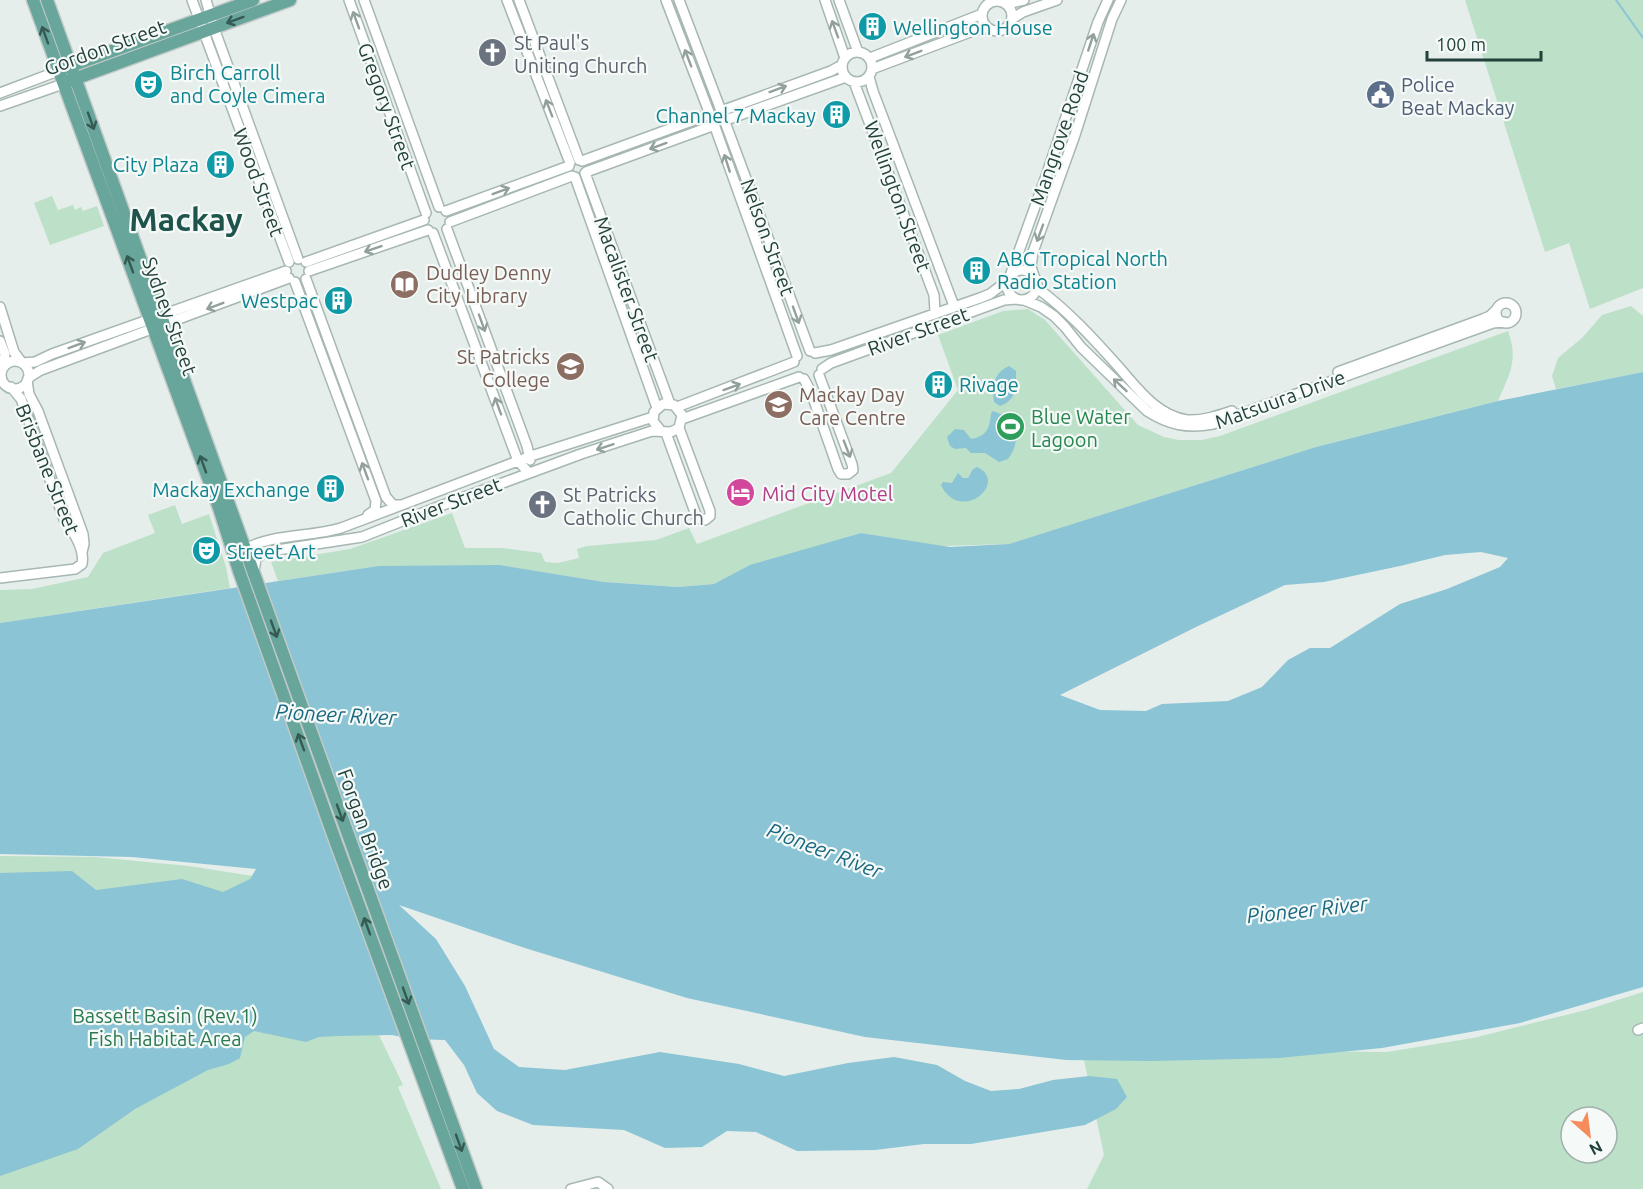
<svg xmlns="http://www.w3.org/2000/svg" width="1643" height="1189" viewBox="0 0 1643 1189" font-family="Ubuntu,sans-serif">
  <rect width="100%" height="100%" fill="#e5eeeb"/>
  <path fill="#bde0c9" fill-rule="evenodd" d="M1465,0h178v288l-53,21 -21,-66 -24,9z
    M52,196l6,14 15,-5 2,5 6,-3 2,4 14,-5 7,20 -54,19 -16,-42z
    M1631,306l12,10v56l-87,17 -4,-13 6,-18 25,-21 19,-22z
    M1028,309l17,11 93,105 26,12 15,3h23l18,-4 288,-105c11,29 1,44 -10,70l-182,46 -307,97 -68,2 -80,-13 -111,33 -36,18 -36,3 -74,-5 -105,-16h-121l-100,15 -7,-19 79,-13 102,-36 13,35h38l38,5 4,9 13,1 21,-5 -2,-9 10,-3 69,-6 33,-12 8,16 194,-71 67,-83 -20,-55 65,-24z
    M175,505l7,19 27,-10 17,53 4,21 -230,35v-33l32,-1 56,-12 15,-24 52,-20 -7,-18z
    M0,856l95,1 94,9 96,15 83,154h11l24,50 -5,2 43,102h-441z
    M1643,992v197h-556l17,-34 -20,-95 213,-9 90,1 86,-14 113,-28zM1571,1117h36v36h-36z"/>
  <path fill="#8bc4d4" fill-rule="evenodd" d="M1009,366l7,5c0,16 1,29 -16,35l-6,-4c-2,-15 -1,-29 15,-36z
    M1643,372v615l-123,36 -138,25 -103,10 -128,3 -85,-1 -201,-23 -178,-39 -162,-50 -126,-43 37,34 29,47 29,63 25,18 46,3 95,-18 79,12 45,12 64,-13 46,-6 43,8 28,16 26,10 28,-2 34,-9 36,-4 28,3 10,18 -11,12 -31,16 -114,19h-47l-49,6 -78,1 -41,-19 -29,-1 -25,16 -37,1 -41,-18 -91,-5 -36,-14 -20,-18 -13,-28 -19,-25 -33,-1 -20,-4 -55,1 -18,1 -13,5 -52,-11 -9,6 -5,21 -11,6 -21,6 -73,39 -57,40 -78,27v-303l72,-2 24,19 86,-11 41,13 27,-13 6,-10 -124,-12 -132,-3v-231l378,-57 121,-1 105,17 74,5 36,-3 36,-19 111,-32 89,14 59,-3 307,-97 182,-46zM1481,552l27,6 -8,9 -53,22 -47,15 -70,44h-20l-22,12 -26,27 -34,14 -66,3 -16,7 -46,-1 -40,-15 138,-69 87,-41 39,-3 76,-16 45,-11z
    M993,411l18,7c7,14 7,28 -3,41l-9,3 -14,-9h-14l-5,-5 -11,1 -5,-3 -3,-9 8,-8 9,1 7,9c16,-3 19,-11 20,-26z
    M977,467c33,15 -17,58 -36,18l2,-3 9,1 6,-10 5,5h5l5,-9z"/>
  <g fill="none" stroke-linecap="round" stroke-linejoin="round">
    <path stroke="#8bc4d4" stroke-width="2" d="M1616,0l27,38"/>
    <defs>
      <path id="minor" d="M192,0l97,262
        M206,0l8,28 84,231
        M349,0l77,213
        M364,0l75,207
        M507,0l63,163
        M519,0l60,160
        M666,0l43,112
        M679,0l41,108
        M825,0l20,58
        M839,0l19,52
        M982 16a15 15 0 1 1 30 0a15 15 0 1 1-30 0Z
        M1007,4l17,-4
        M1012,19l11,-7 34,-12
        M842 67a15 15 0 1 1 30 0a15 15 0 1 1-30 0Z
        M870,58l112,-44
        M872,69l101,-38 14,-3
        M869,77l4,14 81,215
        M854,82l80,213 1,17
        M0,93l58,-22
        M0,106l63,-22
        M724,110l107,-39 11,-6
        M726,120l120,-43
        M725,122l85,229
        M715,127l82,229
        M582,161l126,-46
        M586,172l126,-46
        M585,173l85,231
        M575,177l82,231
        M446,211l123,-45
        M450,222l122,-46
        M447,229l80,217 3,14
        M433,233l85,228 11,12
        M306,262l118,-42
        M1007 285a15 15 0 1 1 30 0a15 15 0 1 1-30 0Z
        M309,271l119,-41
        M1010,276l36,-100 52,-154 10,-22
        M1034,276l-3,-9 2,-15 42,-117 37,-116 9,-19
        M306,279l80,218 7,8h9
        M295,282l81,219 -1,9 -7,5
        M1037,288c29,21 55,49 79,76 20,22 39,51 71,56 15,1 30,-4 45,-9
        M1024,300l17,7 13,9 11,11 16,20 66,64c22,14 40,18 66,13l280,-101 11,-1
        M1496 313a10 10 0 1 1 20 0a10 10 0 1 1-20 0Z
        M0,307l14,45 8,11
        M0,341l5,13 -2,13
        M815,353l16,-3 149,-52 10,-4 17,-13
        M1 375a14 14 0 1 1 28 0a14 14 0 1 1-28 0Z
        M22,363l13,-1 17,-8 234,-83
        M822,369l9,-6 173,-63 12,-1
        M1338,372l145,-53 7,-3 6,-6
        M28,378l13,-8 248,-92
        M804,379l7,13 27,77 3,5h7l5,-4 -1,-6 -33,-89
        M27,381l2,13 9,17 45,123 1,10 -2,8
        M677,407l117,-45
        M682,419l117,-42
        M666,433l30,82 4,4 5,1 5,-4v-5l-31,-83
        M246,549c24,-15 66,-12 95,-21l190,-72 122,-39
        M254,571l2,-12 8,-7 98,-15 73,-29 146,-54 71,-23 19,1 8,-4 3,-13 -8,-10 -11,-1 -9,8 -1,9 8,10
        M0,578l75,-9 7,-5c3,-14 -9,-33 -18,-45l-43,-120 -10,-12
        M1638,1030l5,-2
        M571,1189l27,-7 10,7"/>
      <path id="major" d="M33,0l186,508 20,63 96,269 128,349
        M47,0l429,1189
        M65,68l188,-68
        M69,81l221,-81"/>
    </defs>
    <use href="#minor" stroke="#a7b7b3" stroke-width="12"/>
    <use href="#major" stroke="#c1cac8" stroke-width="15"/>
    <use href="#minor" stroke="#fff" stroke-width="9"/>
    <use href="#major" stroke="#68a59a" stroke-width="12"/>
  </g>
  <defs><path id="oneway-shaft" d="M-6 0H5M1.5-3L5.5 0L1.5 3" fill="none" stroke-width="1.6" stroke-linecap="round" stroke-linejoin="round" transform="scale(1.5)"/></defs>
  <g stroke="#345a53">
    <use href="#oneway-shaft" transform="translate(235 20) rotate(160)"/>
    <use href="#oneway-shaft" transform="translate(45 35) rotate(-110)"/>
    <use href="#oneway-shaft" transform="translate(91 121) rotate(70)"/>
    <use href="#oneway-shaft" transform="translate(130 264) rotate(-110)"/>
    <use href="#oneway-shaft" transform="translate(203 464) rotate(-110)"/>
    <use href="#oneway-shaft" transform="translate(274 629) rotate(70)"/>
    <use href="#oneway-shaft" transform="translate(301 742) rotate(-110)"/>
    <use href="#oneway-shaft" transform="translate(340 813) rotate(70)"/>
    <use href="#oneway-shaft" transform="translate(367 926) rotate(-110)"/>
    <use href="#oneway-shaft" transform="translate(406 996) rotate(70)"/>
    <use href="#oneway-shaft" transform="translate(459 1143) rotate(70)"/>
  </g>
  <g stroke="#91a09d">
    <use href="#oneway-shaft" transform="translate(356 20) rotate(-110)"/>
    <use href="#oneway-shaft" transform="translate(835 29) rotate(-110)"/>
    <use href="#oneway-shaft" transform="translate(1091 42) rotate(-72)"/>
    <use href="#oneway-shaft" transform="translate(913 54) rotate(159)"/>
    <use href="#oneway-shaft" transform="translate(688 58) rotate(-111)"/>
    <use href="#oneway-shaft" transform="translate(778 89) rotate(-20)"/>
    <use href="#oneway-shaft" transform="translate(549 108) rotate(-111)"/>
    <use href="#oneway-shaft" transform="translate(658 146) rotate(160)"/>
    <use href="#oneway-shaft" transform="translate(727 163) rotate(-108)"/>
    <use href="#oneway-shaft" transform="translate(501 191) rotate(-20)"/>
    <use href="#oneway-shaft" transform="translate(1040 233) rotate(110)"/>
    <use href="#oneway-shaft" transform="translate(373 249) rotate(161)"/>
    <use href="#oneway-shaft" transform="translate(215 306) rotate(159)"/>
    <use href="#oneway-shaft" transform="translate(796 315) rotate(70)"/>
    <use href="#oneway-shaft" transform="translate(482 323) rotate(70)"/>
    <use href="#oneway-shaft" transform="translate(77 345) rotate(-20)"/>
    <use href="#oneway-shaft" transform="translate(1120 385) rotate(-137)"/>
    <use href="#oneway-shaft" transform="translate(732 387) rotate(-20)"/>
    <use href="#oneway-shaft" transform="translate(498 406) rotate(-110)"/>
    <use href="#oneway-shaft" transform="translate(605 447) rotate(162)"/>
    <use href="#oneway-shaft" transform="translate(847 449) rotate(69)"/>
    <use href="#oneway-shaft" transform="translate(365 471) rotate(-110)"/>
  </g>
  <defs>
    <symbol id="building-disc" viewBox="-11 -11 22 22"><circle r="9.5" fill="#0f9aa8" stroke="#f5faf8"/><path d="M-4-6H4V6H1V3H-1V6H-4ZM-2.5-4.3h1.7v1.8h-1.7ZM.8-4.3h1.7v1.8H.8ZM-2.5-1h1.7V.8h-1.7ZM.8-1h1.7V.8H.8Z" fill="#fff"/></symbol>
    <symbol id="church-disc" viewBox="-11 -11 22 22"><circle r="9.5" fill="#6b7280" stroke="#f5faf8"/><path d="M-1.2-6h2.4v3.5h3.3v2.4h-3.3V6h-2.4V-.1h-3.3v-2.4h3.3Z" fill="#fff"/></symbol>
    <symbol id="theatre-disc" viewBox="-11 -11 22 22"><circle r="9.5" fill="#0f9aa8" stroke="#f5faf8"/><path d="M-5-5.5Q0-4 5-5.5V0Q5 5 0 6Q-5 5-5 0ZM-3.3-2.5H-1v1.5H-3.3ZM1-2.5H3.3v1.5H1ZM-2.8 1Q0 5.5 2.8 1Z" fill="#fff"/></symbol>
    <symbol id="civic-disc" viewBox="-11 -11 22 22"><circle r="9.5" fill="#5c6f8a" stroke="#f5faf8"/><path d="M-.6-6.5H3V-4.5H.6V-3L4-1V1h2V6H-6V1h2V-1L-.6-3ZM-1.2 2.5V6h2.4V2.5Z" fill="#fff"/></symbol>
    <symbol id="library-disc" viewBox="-11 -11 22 22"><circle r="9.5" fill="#8d6e63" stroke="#f5faf8"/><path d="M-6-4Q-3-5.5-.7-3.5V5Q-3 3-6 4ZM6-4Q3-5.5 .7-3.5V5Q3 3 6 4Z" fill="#fff"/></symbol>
    <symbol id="school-disc" viewBox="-11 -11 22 22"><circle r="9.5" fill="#8d6e63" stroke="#f5faf8"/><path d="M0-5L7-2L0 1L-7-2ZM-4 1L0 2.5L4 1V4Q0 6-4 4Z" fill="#fff"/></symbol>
    <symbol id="stadium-disc" viewBox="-11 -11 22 22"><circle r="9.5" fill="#2e9e5b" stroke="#f5faf8"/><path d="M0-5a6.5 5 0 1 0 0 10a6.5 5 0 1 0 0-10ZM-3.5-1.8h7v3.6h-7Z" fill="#fff"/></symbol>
    <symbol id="hotel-disc" viewBox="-11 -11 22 22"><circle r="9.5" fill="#d1479c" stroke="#f5faf8"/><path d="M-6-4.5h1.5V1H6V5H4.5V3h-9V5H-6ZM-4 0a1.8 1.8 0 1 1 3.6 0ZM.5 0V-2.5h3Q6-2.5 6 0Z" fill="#fff"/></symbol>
  </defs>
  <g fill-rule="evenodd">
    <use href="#building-disc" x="856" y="10" width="33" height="33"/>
    <use href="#church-disc" x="476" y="36" width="33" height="33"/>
    <use href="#theatre-disc" x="132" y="68" width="33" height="33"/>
    <use href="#civic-disc" x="1364" y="78" width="33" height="33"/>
    <use href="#building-disc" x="820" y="98" width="33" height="33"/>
    <use href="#building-disc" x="204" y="148" width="33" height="33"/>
    <use href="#building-disc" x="960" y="254" width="33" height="33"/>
    <use href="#library-disc" x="388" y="268" width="33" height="33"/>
    <use href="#building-disc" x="322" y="284" width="33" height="33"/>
    <use href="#school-disc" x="554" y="350" width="33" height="33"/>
    <use href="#building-disc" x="922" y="368" width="33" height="33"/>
    <use href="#school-disc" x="762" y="388" width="33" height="33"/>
    <use href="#stadium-disc" x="994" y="410" width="33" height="33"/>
    <use href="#building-disc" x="314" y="472" width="33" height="33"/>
    <use href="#hotel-disc" x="724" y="476" width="33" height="33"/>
    <use href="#church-disc" x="526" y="488" width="33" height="33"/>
    <use href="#theatre-disc" x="190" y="534" width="33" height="33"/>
  </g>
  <g text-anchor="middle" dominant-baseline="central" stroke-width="4.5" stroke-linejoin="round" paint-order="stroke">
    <g font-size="20" fill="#0d838f" stroke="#f5faf8" text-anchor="start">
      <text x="893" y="27">Wellington House</text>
      <text x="170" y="72">Birch Carroll<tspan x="170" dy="23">and Coyle Cimera</tspan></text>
      <text x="816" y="115" text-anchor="end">Channel 7 Mackay</text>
      <text x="199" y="164" text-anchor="end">City Plaza</text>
      <text x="997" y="258">ABC Tropical North<tspan x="997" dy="23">Radio Station</tspan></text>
      <text x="318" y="300" text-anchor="end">Westpac</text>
      <text x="959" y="384">Rivage</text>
      <text x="310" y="489" text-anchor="end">Mackay Exchange</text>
      <text x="227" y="551">Street Art</text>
    </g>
    <g font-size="20" fill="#5b616d" stroke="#f5faf8" text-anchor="start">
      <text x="514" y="42">St Paul's<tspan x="514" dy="23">Uniting Church</tspan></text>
      <text x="563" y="494">St Patricks<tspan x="563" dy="23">Catholic Church</tspan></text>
    </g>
    <g font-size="20" fill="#23413b" stroke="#f5faf8">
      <text transform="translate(105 47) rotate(-20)">Gordon Street</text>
      <text transform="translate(387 106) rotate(70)">Gregory Street</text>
      <text transform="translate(1059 138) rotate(-71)">Mangrove Road</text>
      <text transform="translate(259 182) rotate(70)">Wood Street</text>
      <text transform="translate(898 196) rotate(70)">Wellington Street</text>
      <text transform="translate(768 237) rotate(70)">Nelson Street</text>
      <text transform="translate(627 289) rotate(70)">Macalister Street</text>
      <text transform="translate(170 316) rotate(70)">Sydney Street</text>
      <text transform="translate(918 331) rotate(-20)">River Street</text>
      <text transform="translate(1280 399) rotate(-20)">Matsuura Drive</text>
      <text transform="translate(48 469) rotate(68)">Brisbane Street</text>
      <text transform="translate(451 502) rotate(-21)">River Street</text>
      <text transform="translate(366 829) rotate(70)">Forgan Bridge</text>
    </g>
    <g font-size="20" fill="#4e5e75" stroke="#f5faf8" text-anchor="start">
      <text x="1401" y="84">Police<tspan x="1401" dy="23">Beat Mackay</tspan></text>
    </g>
    <g font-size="20" fill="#785e54" stroke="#f5faf8" text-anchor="start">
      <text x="426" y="272">Dudley Denny<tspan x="426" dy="23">City Library</tspan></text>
      <text x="550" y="356" text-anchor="end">St Patricks<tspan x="550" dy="23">College</tspan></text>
      <text x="799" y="394">Mackay Day<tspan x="799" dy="23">Care Centre</tspan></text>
    </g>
    <g font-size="20" fill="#27864d" stroke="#f5faf8" text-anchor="start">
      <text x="1031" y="416">Blue Water<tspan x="1031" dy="23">Lagoon</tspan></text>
    </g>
    <g font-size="20" fill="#b23c85" stroke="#f5faf8" text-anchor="start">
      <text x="762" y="493">Mid City Motel</text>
    </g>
    <g font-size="20" fill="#2b794f" stroke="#f5faf8">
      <text x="165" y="1015">Bassett Basin (Rev.1)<tspan x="165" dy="23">Fish Habitat Area</tspan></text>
    </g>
    <g font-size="21" font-style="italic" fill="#1a6880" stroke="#f5faf8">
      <text transform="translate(336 714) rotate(3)">Pioneer River</text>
      <text transform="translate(825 850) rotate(21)">Pioneer River</text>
      <text transform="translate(1307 909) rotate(-6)">Pioneer River</text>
    </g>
    <g font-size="32" font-weight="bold" fill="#1e544b" stroke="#f5faf8">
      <text x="186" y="219">Mackay</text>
    </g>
  </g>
  <g transform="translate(1589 1135) rotate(152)"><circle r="28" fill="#f5faf8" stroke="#a1b0ac" stroke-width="1.5"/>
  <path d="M0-4.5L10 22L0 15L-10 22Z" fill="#f68c5b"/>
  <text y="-9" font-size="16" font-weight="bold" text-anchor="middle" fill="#23413b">N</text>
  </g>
  <path d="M1427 51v9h114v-9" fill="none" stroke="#23413b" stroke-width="3"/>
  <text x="1436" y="51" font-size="18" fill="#23413b" stroke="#f5faf8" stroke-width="4.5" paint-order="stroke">100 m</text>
</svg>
